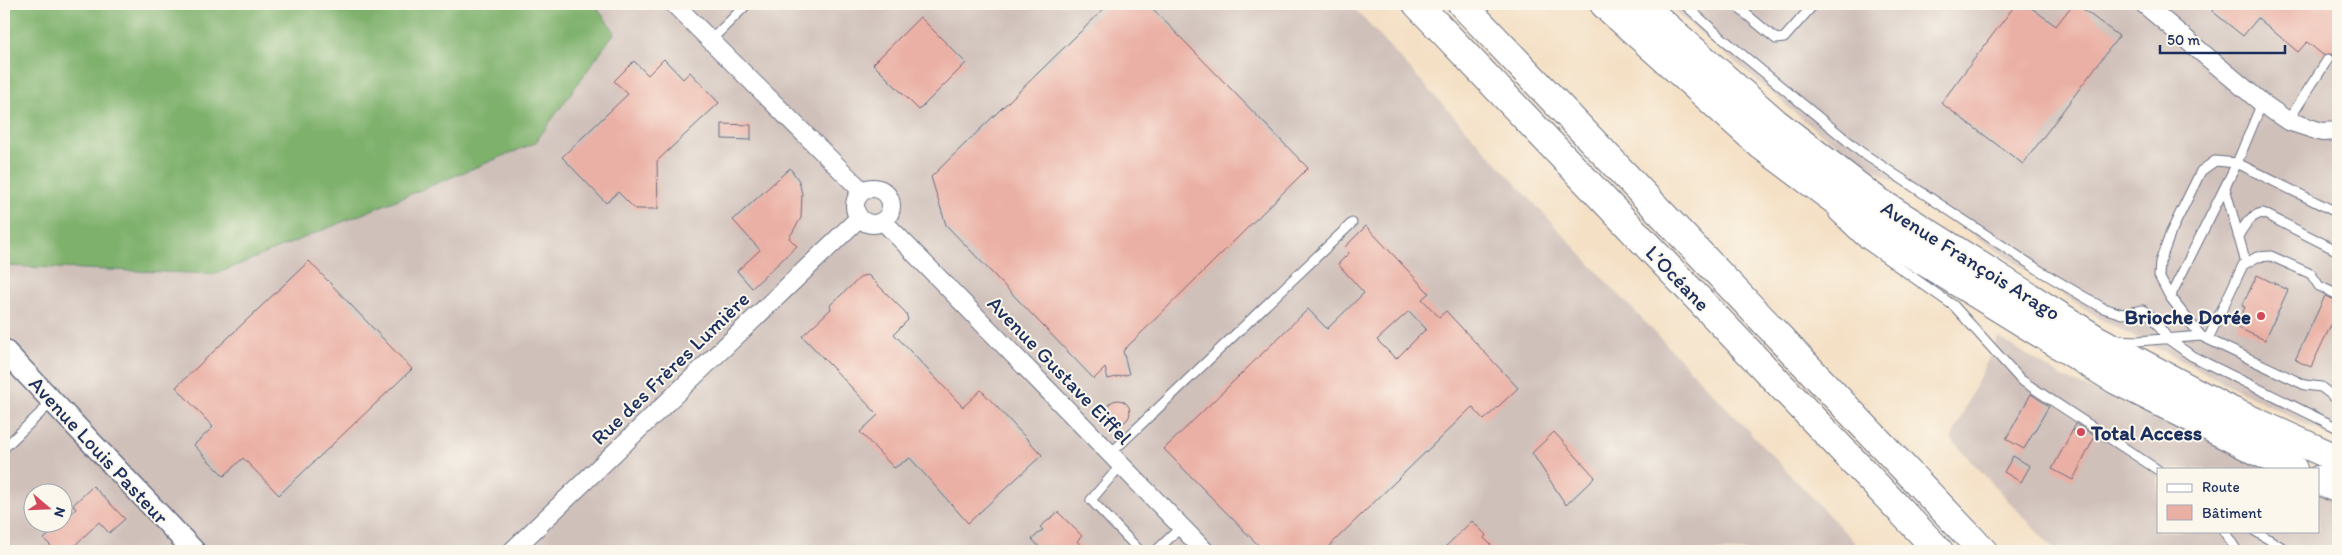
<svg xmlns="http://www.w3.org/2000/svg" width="2342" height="555" viewBox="0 0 2342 555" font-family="Itim,sans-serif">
  <rect width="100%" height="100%" fill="#fbf7ec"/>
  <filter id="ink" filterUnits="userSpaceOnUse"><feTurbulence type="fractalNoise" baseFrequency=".02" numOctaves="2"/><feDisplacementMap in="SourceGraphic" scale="10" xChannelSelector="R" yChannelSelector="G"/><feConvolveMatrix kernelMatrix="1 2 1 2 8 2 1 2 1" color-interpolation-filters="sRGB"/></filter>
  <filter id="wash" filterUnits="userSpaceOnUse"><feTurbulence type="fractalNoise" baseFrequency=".0096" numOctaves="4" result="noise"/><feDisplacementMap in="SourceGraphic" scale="20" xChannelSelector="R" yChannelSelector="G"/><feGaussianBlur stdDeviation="1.12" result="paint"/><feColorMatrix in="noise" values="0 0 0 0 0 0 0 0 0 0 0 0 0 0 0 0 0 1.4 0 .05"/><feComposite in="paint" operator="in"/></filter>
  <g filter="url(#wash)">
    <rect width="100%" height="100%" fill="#f4e0c5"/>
    <path fill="#cfc0ba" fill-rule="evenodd" d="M4,4h1346l255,276 258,271h-1859zM32,492h30v30h-30z
      M1666,4h672v437l-236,-121 -288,-191z
      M1998,337l66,41 218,91h-124v62h160v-47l20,8v59h-283l-104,-112z"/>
    <path fill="#7eb16c" stroke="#4c7065" d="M4,4h590l21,28 -80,111 -319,131 -212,-8z"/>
    <g id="blocks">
      <path fill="#ebb0a5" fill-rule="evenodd" d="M1109,4h39l160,164 -185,183 6,23 -21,5 -3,-11 -11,11 -148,-154 -15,-48z
        M2016,4h10l30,22 17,-22h3l43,32 -96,128 -82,-61z
        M2218,4h120v64l-5,-5 1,-4 -3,-5 -8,1 -16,-13 -9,10 -40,-34 -15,18 -31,-25z
        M920,17l46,46 -47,47 -46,-46z
        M664,59l19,20 7,-7 29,31 -62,58 1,48h-23l-17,-17 -12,11 -44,-46 66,-63 -14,-13 20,-20 14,14z
        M722,124l29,1v15l-29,-1z
        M790,168l9,13 3,13 -1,24 -12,20 8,8 -45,42 -15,-17 23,-21 -27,-30z
        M1366,226l63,67 -7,6 17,18 7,-6 72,77 -34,32 -12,-13 -148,144h-60l-100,-102 144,-140 19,20 37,-36 -26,-29 11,-11 -5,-5zM1409,311l17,18 -30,30 -19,-19z
        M309,261l103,108 -133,126 -36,-37 -19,18 -16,-16 -14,-15 19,-18 -37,-40z
        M868,275l38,38 2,7 -14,14 69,73 18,-17 61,65 -74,68 -58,-65 -16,10 -34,-36 18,-17 -76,-79 29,-27 -1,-4 32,-29z
        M2257,275l31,15 -23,50 -29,-13 9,-20 -3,-1z
        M2325,296l13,5v9l-27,57 -16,-7z
        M2031,394l18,12 -25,43 -18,-10z
        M1106 412a12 12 0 1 1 24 0a12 12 0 1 1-24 0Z
        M2076,424l19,12 -22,44 -21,-11z
        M1554,432l41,45 -29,28 -34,-52z
        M2013,456l17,10 -9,16 -17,-10z
        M93,486l32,33 -16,14 -10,-11 -30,29h-13l-12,-12 32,-30 -3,-4z
        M1058,512l24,24 -5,5 9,10h-43l-11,-12 11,-9 -3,-3z
        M1472,521l14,14 -2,3 13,13h-56z"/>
    </g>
  </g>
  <g filter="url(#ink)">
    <use href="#blocks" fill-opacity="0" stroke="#676d82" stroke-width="1"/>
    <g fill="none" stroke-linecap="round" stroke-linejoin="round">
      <defs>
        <path id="service" d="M1684,4l38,34 139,114 181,120 61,36 19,6 21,-4 9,7 16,22 24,17 146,72
          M1734,4l42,35 8,-1 30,-34
          M711,40l36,-36
          M2262,103l-25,60 -67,134 31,39 104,49 16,2 17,13
          M2288,121l40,-62
          M2225,188l21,75
          M1834,215l26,25 94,66 67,74 137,90
          M2238,236c7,-11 12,-21 25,-23l75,38
          M2170,297l-11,-21 1,-14 11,-30 30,-61 14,-10 22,2 101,50
          M2208,339l35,-74 14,-8 14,-1 40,18 8,12 19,9
          M2117,340l21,1 63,-5
          M4,448l49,-47
          M1110,454l242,-231
          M1121,465l-30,35 49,51
          M2224,531l13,20
          M2255,531l33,20
          M1156,551l25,-24"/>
        <path id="minor" d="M674,4l188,187
          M2144,4l118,99 26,18 34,11 16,-1
          M855 206a18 18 0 1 1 36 0a18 18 0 1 1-36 0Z
          M883,221l322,330
          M512,551l347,-333"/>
        <path id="tertiary" d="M4,350l190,201"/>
        <path id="primary" d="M1604,4l158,142 121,90 233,144 177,89
          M1641,4l135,119 100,77 220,139 131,70 111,50
          M2318,480l20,9"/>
        <path id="motorway" d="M1417,4l522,547
          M1462,4l521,547"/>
      </defs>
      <use href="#service" stroke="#676d82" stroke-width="11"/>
      <use href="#minor" stroke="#676d82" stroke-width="20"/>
      <use href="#tertiary" stroke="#676d82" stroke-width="24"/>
      <use href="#primary" stroke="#676d82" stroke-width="30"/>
      <use href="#motorway" stroke="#676d82" stroke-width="30"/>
      <use href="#service" stroke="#fff" stroke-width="9"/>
      <use href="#minor" stroke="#fff" stroke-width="18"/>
      <use href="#tertiary" stroke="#fff" stroke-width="21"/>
      <use href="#primary" stroke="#fff" stroke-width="28"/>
      <use href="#motorway" stroke="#fff" stroke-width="28"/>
    </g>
  </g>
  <g fill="#d1495b" stroke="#fbf7ec" stroke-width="2">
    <circle cx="2261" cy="316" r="5"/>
    <circle cx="2081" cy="432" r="5"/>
  </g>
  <g text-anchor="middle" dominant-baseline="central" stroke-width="4" stroke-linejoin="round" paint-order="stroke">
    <g font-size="21" fill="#1b2f5e" stroke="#fbf7ec">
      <text transform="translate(1971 260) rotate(32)">Avenue François Arago</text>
      <text transform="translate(1678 278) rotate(46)">L’Océane</text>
      <text transform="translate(670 368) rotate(-44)">Rue des Frères Lumière</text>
      <text transform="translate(1060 370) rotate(46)">Avenue Gustave Eiffel</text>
      <text transform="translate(99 450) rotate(47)">Avenue Louis Pasteur</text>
    </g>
    <g font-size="21" font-weight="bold" fill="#1b2f5e" stroke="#fbf7ec" text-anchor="end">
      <text x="2251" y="316">Brioche Dorée</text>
      <text x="2091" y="432" text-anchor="start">Total Access</text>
    </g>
  </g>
  <rect width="2342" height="555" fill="none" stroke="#fbf7ec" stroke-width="20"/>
  <rect x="2157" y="468" width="162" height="65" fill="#fbf7ec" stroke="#a1a7b3"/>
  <rect x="2167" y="484" width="25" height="8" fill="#ffffff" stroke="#a1a7b3"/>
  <text x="2202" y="492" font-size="15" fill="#1b2f5e">Route</text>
  <rect x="2167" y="505" width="25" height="15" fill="#ebb0a5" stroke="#a1a7b3"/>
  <text x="2202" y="518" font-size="15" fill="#1b2f5e">Bâtiment</text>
  <g transform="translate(48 508) rotate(109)"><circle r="24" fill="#fbf7ec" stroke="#a1a7b3"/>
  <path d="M0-4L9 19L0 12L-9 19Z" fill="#d1495b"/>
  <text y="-8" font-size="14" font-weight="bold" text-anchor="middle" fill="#1b2f5e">N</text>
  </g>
  <path d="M2160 45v8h125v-8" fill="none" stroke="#1b2f5e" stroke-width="2.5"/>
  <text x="2167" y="45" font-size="15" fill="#1b2f5e" stroke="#fbf7ec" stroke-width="4" paint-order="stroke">50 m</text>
</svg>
